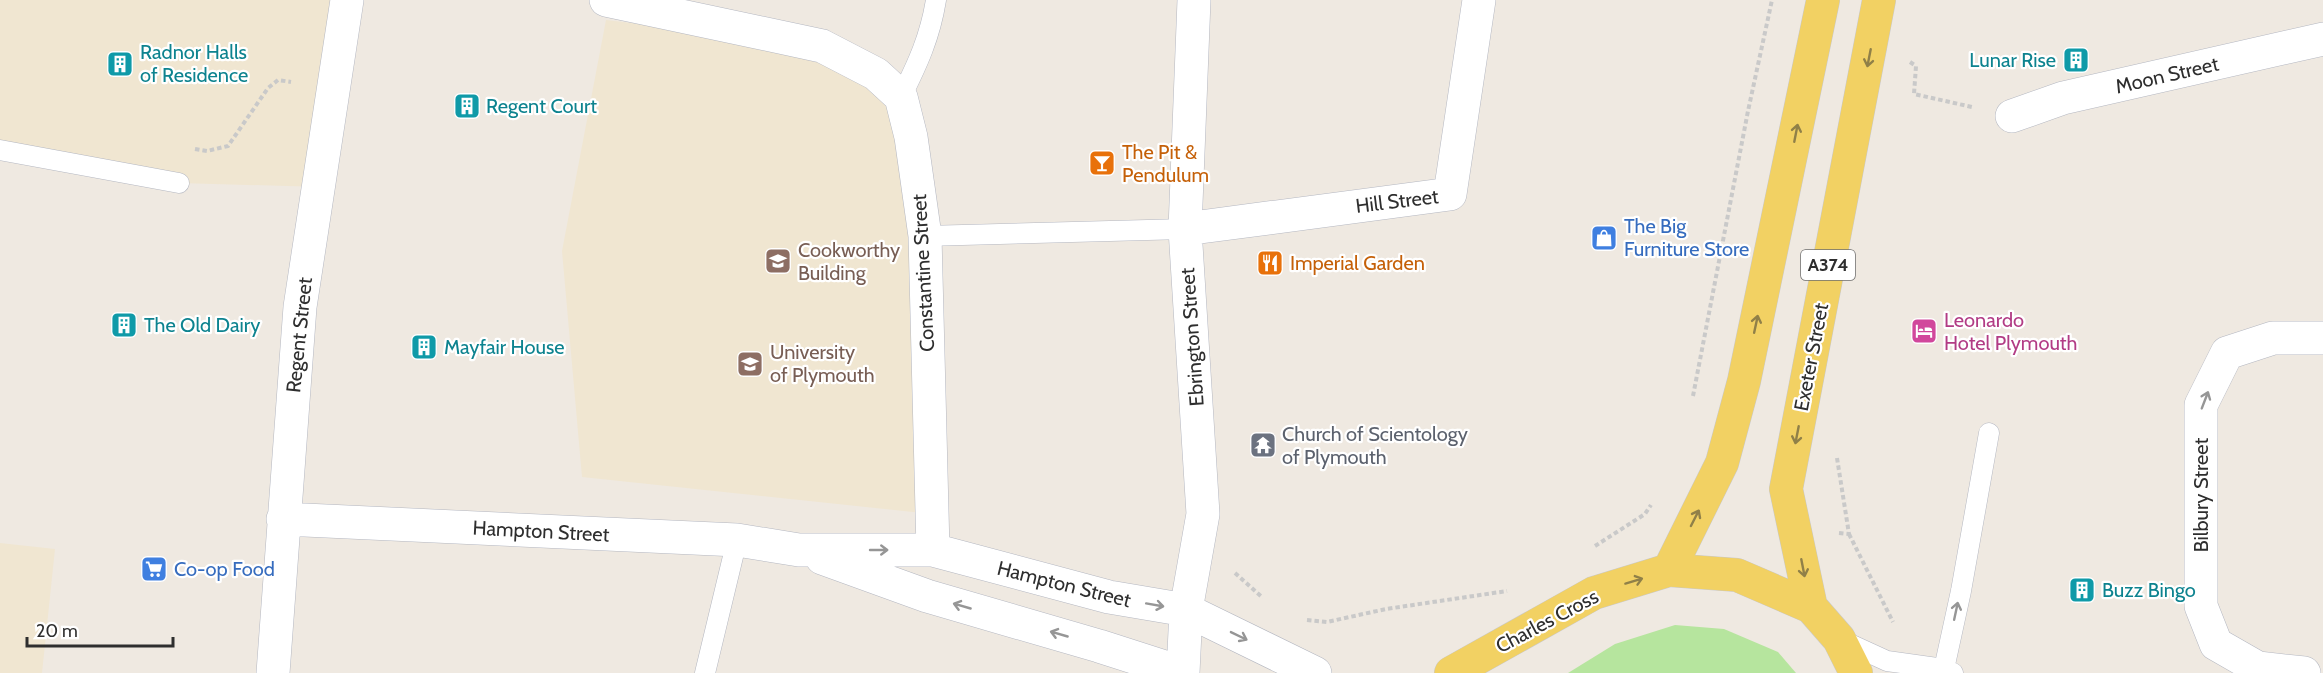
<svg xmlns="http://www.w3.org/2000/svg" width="2323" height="673" viewBox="0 0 2323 673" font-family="Cabin,sans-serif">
  <rect width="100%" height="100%" fill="#efe9e1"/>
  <path fill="#f0e6d1" d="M0,0h345l-24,187 -142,-4 -179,-33z
    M606,20l216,26 79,51 31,417 -350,-37 -20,-226z
    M0,543l55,6 -13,124h-42z"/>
  <path fill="#b6e59e" d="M1675,625l49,4 54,23 18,21h-228l47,-29z"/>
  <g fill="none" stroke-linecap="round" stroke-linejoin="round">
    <defs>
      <path id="lane" d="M901,97c17,-34 29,-60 35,-97
        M0,150l179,33
        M925,236l260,-7
        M1839,639l48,22 57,8 9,4
        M1944,669l17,-78 28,-158
        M705,673l32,-133"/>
      <path id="street" d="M606,0l216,46 54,28 25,23 10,40 14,99 8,314
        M2012,116l51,-18 260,-59
        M1185,229l265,-35 29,-194
        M283,519l454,21 62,10h134l176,47 77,13 129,63
        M822,558l105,38 172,50 84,27
        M273,673l27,-366 47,-307
        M1183,673l3,-63 17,-96 -18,-285 9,-229
        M2304,673l-46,-5 -42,-24 -15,-38v-201l26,-52 46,-15h50"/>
      <path id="primary" d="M1669,570l53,-107 22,-82 79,-381
        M1811,607l-25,-118 93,-489
        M1451,673l143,-80 75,-23 68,5 74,32 28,32 17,34"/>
    </defs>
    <use href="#lane" stroke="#b4b7c1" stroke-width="21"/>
    <use href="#street" stroke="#b4b7c1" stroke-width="34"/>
    <use href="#primary" stroke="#c9c9c9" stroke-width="34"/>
    <path stroke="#c9c9c9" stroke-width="4" stroke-dasharray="4.5 3" stroke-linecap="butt" d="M1910,62l6,4 -2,28 58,13
      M195,149l12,2 21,-5 40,-58 10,-8 13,2
      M1693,396l55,-285 24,-111
      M1837,458l12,76 -11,-1
      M1849,534l44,88
      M1595,546l50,-32 6,-9
      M1235,573l28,25
      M1307,620l20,2 59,-13 121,-18"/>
    <use href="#lane" stroke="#fff" stroke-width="20"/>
    <use href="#street" stroke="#fff" stroke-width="33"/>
    <use href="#primary" stroke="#f2d163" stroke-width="33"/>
  </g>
  <defs><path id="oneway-shaft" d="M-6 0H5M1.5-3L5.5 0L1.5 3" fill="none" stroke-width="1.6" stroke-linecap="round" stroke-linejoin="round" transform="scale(1.5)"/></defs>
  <g stroke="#908048">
    <use href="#oneway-shaft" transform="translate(1869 58) rotate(101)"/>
    <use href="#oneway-shaft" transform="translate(1796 133) rotate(-79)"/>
    <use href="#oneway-shaft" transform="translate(1756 324) rotate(-78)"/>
    <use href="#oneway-shaft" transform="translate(1797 435) rotate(101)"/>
    <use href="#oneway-shaft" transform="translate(1695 518) rotate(-63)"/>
    <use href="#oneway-shaft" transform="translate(1803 568) rotate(79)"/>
    <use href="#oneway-shaft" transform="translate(1634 581) rotate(-17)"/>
  </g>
  <g stroke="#969696">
    <use href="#oneway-shaft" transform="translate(2205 400) rotate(-69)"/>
    <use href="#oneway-shaft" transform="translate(879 550)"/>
    <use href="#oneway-shaft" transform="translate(1155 605) rotate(10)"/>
    <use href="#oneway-shaft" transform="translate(962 606) rotate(-164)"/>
    <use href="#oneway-shaft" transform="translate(1956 611) rotate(-78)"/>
    <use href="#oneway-shaft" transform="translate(1059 634) rotate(-164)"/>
    <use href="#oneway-shaft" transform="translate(1239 636) rotate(26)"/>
  </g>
  <defs>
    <symbol id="building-square" viewBox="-11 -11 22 22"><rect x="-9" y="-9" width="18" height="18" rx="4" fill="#0f9aa8" stroke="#fff"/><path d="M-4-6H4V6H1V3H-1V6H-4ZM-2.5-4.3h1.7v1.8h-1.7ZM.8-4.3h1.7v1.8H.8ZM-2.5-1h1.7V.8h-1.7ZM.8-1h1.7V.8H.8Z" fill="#fff"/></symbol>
    <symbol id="bar-square" viewBox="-11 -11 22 22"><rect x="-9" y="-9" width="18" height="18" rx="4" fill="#e8710a" stroke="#fff"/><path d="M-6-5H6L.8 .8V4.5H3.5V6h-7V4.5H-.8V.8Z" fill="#fff"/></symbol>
    <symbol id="shop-square" viewBox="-11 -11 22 22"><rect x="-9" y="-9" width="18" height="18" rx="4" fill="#3f7fe0" stroke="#fff"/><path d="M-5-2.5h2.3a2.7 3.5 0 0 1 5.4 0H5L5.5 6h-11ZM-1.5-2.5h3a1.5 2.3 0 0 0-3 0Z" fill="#fff"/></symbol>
    <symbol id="university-square" viewBox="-11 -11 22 22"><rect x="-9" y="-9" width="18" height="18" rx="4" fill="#8d6e63" stroke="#fff"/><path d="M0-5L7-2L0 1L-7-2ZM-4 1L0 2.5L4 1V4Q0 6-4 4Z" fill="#fff"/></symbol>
    <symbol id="restaurant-square" viewBox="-11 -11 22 22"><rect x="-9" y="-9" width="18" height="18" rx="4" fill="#e8710a" stroke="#fff"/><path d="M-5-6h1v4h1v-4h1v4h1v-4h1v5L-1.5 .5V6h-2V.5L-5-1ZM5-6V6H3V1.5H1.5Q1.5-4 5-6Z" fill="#fff"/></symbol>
    <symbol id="hotel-square" viewBox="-11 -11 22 22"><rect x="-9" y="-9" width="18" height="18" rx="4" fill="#d1479c" stroke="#fff"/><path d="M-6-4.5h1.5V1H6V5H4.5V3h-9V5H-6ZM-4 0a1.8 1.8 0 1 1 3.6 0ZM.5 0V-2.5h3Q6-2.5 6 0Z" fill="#fff"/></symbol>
    <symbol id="temple-square" viewBox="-11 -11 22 22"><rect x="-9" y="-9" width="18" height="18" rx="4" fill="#6b7280" stroke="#fff"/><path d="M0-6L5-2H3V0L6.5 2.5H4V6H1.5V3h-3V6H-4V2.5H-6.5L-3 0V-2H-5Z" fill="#fff"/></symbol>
    <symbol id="supermarket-square" viewBox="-11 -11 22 22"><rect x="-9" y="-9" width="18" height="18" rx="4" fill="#3f7fe0" stroke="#fff"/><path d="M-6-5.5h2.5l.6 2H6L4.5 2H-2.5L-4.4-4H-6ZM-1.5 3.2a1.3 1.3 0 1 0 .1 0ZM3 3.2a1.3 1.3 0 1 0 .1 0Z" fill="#fff"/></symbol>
  </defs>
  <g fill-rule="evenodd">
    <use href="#building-square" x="2061" y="45" width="30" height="30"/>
    <use href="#building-square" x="105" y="49" width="30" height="30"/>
    <use href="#building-square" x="452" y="91" width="30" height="30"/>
    <use href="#bar-square" x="1087" y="148" width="30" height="30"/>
    <use href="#shop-square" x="1589" y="223" width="30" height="30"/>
    <use href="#university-square" x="763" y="246" width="30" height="30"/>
    <use href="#restaurant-square" x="1255" y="248" width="30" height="30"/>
    <use href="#building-square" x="109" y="310" width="30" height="30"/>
    <use href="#hotel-square" x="1909" y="316" width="30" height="30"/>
    <use href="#building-square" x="409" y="332" width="30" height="30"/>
    <use href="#university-square" x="735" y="349" width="30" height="30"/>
    <use href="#temple-square" x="1248" y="430" width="30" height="30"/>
    <use href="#supermarket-square" x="139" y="554" width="30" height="30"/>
    <use href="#building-square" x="2067" y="575" width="30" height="30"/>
  </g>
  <g text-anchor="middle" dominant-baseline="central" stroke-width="4.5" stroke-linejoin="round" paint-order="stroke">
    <rect fill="#fff" stroke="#6d6d6d" stroke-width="1.5" x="1801" y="250" width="54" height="30" rx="4.5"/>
    <g font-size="18" font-weight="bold" fill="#2e2e2e">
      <text x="1828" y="265">A374</text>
    </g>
    <g font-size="20" fill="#0d838f" stroke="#fff" text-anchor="start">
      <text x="140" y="52">Radnor Halls<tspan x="140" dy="23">of Residence</tspan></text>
      <text x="2056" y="60" text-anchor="end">Lunar Rise</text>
      <text x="486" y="106">Regent Court</text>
      <text x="144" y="325">The Old Dairy</text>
      <text x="444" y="347">Mayfair House</text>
      <text x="2102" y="590">Buzz Bingo</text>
    </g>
    <g font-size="20" fill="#2e2e2e" stroke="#fff">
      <text transform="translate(2167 75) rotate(-13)">Moon Street</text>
      <text transform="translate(1397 201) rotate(-7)">Hill Street</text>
      <text transform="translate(923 273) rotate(-93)">Constantine Street</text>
      <text transform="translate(299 335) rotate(-84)">Regent Street</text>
      <text transform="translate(1192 337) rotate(-94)">Ebrington Street</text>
      <text transform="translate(1811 357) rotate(-79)">Exeter Street</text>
      <text transform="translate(2201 495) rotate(-90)">Bilbury Street</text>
      <text transform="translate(541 531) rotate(3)">Hampton Street</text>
      <text transform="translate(1064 584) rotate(14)">Hampton Street</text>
      <text transform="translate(1547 621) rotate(-28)">Charles Cross</text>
    </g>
    <g font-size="20" fill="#c56008" stroke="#fff" text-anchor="start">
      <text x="1122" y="152">The Pit &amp;<tspan x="1122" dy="23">Pendulum</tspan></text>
      <text x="1290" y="263">Imperial Garden</text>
    </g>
    <g font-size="20" fill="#366cbe" stroke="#fff" text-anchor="start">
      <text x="1624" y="226">The Big<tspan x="1624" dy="23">Furniture Store</tspan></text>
      <text x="174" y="569">Co-op Food</text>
    </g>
    <g font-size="20" fill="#785e54" stroke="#fff" text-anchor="start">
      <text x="798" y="250">Cookworthy<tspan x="798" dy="23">Building</tspan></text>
      <text x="770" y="352">University<tspan x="770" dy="23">of Plymouth</tspan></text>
    </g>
    <g font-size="20" fill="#b23c85" stroke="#fff" text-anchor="start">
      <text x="1944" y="320">Leonardo<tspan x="1944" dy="23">Hotel Plymouth</tspan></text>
    </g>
    <g font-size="20" fill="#5b616d" stroke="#fff" text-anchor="start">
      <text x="1282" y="434">Church of Scientology<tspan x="1282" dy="23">of Plymouth</tspan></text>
    </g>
  </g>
  <path d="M27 637v9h146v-9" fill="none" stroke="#2e2e2e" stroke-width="3"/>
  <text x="36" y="637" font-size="18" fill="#2e2e2e" stroke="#ffffff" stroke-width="4.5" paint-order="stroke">20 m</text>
</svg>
